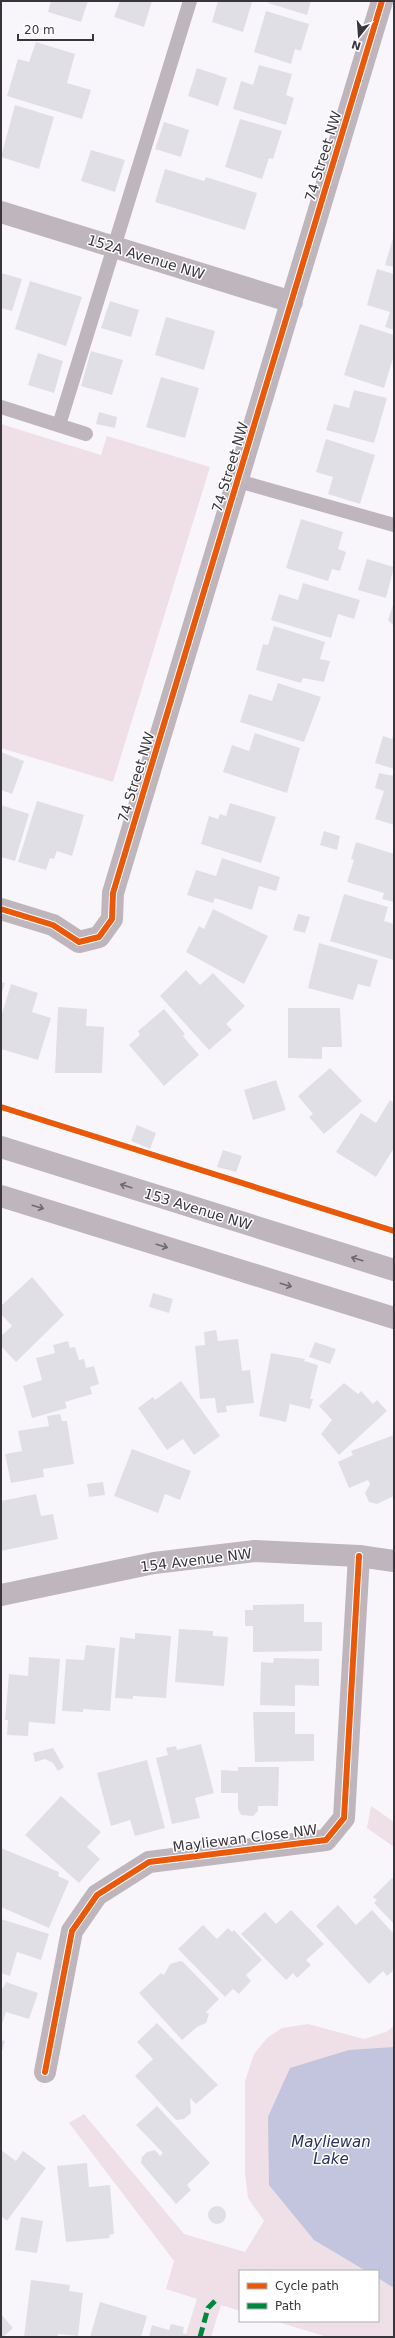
<svg xmlns="http://www.w3.org/2000/svg" width="395" height="2338" viewBox="0 0 395 2338" font-family="'DejaVu Sans',sans-serif">
  <rect width="100%" height="100%" fill="#f9f6fb"/>
  <path fill="#efdfe7" d="M1,424l100,31 6,-19 103,31 -97,315 -112,-34z
    M371,1806l23,16v25l-27,-19z
    M308,2024l56,15 22,-7 8,-6v311h-67l-52,-16h103v-50h-138v40l-19,-6 -10,32h-26l12,-38 -31,-10 8,-28 -105,-138 15,-9 100,120 61,18 19,-31 -16,-23 -3,-25v-92l9,-27 13,-16 15,-10z"/>
  <path fill="#c2c5dd" d="M394,2047v241l-16,-10v-7h-12l-52,-31 -45,-55 -1,-68 22,-49 59,-18z"/>
  <path fill="#e1dfe6" d="M51,1h37l-7,21 -33,-10z
    M120,1h32l-8,26 -30,-10z
    M218,1l34,1 -9,30 -31,-10z
    M269,1h42l-4,14 -39,-12z
    M266,11l43,13 -8,27 -6,-2 -4,15 -37,-12z
    M36,42l39,12 -8,29 24,7 -9,29 -75,-23 11,-37 11,3z
    M259,65l33,9 -6,21 8,3 -8,27 -53,-16 8,-28 12,4z
    M197,68l30,10 -9,28 -30,-10z
    M15,105l39,12 -15,52 -38,-12z
    M240,119l42,12 -9,28 -4,-1 -7,21 -37,-12z
    M164,122l25,8 -8,27 -26,-8z
    M91,150l34,10 -10,32 -34,-11z
    M165,169l39,12 2,-4 51,16 -12,37 -90,-28z
    M394,235v32l-9,-2z
    M377,269l17,5v56l-9,-3 5,-15 -23,-7z
    M1,273l21,6 -10,32 -11,-3z
    M30,281l52,16 -16,49 -51,-17z
    M110,301l29,9 -8,27 -30,-9z
    M166,317l49,14 -11,39 -49,-15z
    M360,324l34,11v20l-10,33 -40,-13z
    M91,351l32,9 -11,35 -31,-9z
    M38,353l25,8 -9,32 -26,-8z
    M161,377l38,11 -14,50 -39,-11z
    M354,390l33,8 -13,45 -48,-13 8,-26 15,4z
    M99,412l18,5 -2,11 -19,-4z
    M326,439l49,16 -15,49 -32,-10 5,-17 -17,-5z
    M301,519l42,13 -5,17 8,3 -6,19 -8,-2 -4,12 -42,-13z
    M367,559l27,8 -8,31 -28,-8z
    M303,583l57,17 -6,19 -16,-5 -7,24 -60,-18 8,-26 19,6z
    M394,602v24l-6,-6z
    M274,626l51,16 -5,17 10,2 -6,21 -21,-4 -2,5 -45,-13 7,-26 5,1z
    M278,683l43,14 -17,45 -64,-20 9,-28 23,7z
    M255,733l45,15 -13,45 -64,-21 9,-27 17,6z
    M394,733v36l-19,-6 8,-27 9,3z
    M1,752l23,9 -12,33 -11,-4z
    M379,773l15,3v49l-19,-6 9,-28 -9,-3z
    M37,801l47,14 -12,41 -15,-5 -3,8 -4,-1 -4,12 -28,-8z
    M230,803l46,14 -15,46 -60,-19 8,-28 9,3 2,-5 6,2z
    M1,805l28,9 -14,47 -14,-4z
    M324,831l16,5 -3,14 -17,-5z
    M356,842l38,12v48l-12,-3 2,-6 -37,-11 7,-22 -3,-1z
    M222,858l58,19 -4,14 -17,-5 -7,24 -37,-12 -2,5 -26,-8 9,-25 20,6z
    M344,894l44,13 -4,14 10,3v36l-64,-19z
    M213,909l55,27 -24,48 -58,-32 13,-26 5,3z
    M298,914l12,3 -5,16 -12,-3z
    M319,943l59,17 -8,27 -12,-3 -5,16 -45,-12z
    M186,970l14,15 13,-12 32,33 -19,18 6,6 -23,20 -49,-54z
    M1,982l4,1 -4,12z
    M11,984l27,9 -6,19 19,6 -13,42 -37,-11v-32z
    M58,1007l29,2 -1,17 18,1 -2,46h-47z
    M288,1008h52l2,39h-20v12l-34,-1z
    M164,1009l21,25 -2,2 16,19 -35,31 -35,-41 11,-10 -2,-4z
    M330,1068l32,33 -38,33 -15,-17 4,-3 -15,-18z
    M276,1080l10,30 -33,10 -9,-30z
    M390,1100l4,3v45l-18,29 -40,-25 25,-39 15,10z
    M137,1125l19,8 -6,16 -19,-8z
    M223,1150l19,6 -6,16 -19,-5z
    M32,1277l32,38 -48,47 -15,-16v-10l11,-10 -11,-12v-8z
    M153,1293l20,6 -4,14 -20,-6z
    M216,1330l2,11 20,-2 4,32 8,-1 4,33 -28,3 1,6 -10,1 -2,-15 -15,1 -5,-53 10,-1 -1,-13z
    M68,1341l2,7 5,-1 4,13 5,-1 2,9 8,-2 5,18 -9,3 2,7 -27,8 2,6 -35,10 -9,-32 19,-6 -6,-22 19,-5 -2,-8z
    M315,1342l21,7 -6,15 -21,-7z
    M271,1353l34,6 -1,2 14,4 -8,34h3l-3,10 -20,-5 -4,18 -27,-6z
    M181,1381l39,55 -26,19 -11,-16 -16,11 -29,-42 15,-11 2,3z
    M344,1383l14,11 3,-3 12,13 4,-4 10,11 -48,44 -18,-21 11,-14 -13,-14z
    M60,1414l2,7h5l7,43 -31,5 1,8 -33,6 -6,-29 17,-3 -4,-20 31,-5 -2,-10z
    M394,1435v61l-17,8 -8,-2 -4,-9 5,-9 -2,-4 -19,8 -11,-26 15,-7 -2,-4z
    M132,1449l59,22 -11,29 -15,-6 -7,19 -44,-17z
    M103,1482l2,13 -16,2 -2,-13z
    M36,1494l5,22 12,-2 5,25 -57,12v-50z
    M304,1604v18h18v29l-69,1v-26h-8v-16h8v-5z
    M179,1629l34,2v5l15,1 -4,49 -49,-4z
    M135,1633l36,3 -5,62 -33,-2v3l-18,-1 5,-61 15,2z
    M86,1645l29,3 -5,63 -27,-2v3l-21,-1 4,-52 18,1z
    M29,1657l31,2 -5,65 -26,-2 -1,14 -21,-1 1,-15h-3l4,-46 19,2z
    M274,1658l45,1v27l-24,-1v21l-35,-1 1,-43 12,1z
    M253,1712h42v22h19v27l-59,1z
    M201,1744l13,49 -19,5 5,20 -28,6 -16,-66 12,-3 -2,-7 10,-2 1,4z
    M53,1748l11,19 -6,4 -5,-8 -8,-4 -10,3 -2,-9z
    M147,1760l18,68 -30,8 -5,-16 -19,6 -14,-53z
    M238,1767h41l-1,39h-20v5l-5,5 -12,-1 -3,-6v-16h-17v-23l17,1z
    M61,1796l40,36 -14,15 13,12 -21,24 -54,-48z
    M1,1848l58,24 -1,4 11,5 -20,47 -48,-21z
    M392,1878l2,2v44l-20,-21 3,-3 -4,-3z
    M338,1905l18,20 16,-15 22,24v36l-7,6 -4,-5 -14,13 -53,-58z
    M291,1910l33,34 -18,16 5,5 -14,13 -4,-5 -7,7 -45,-46 24,-22 11,12z
    M1,1919l48,15 -8,26 -24,-8 -7,24 -9,-3z
    M203,1925l14,14 11,-11 4,4 2,-2 28,30 -16,15 5,6 -12,13 -6,-5 -8,8 -47,-48z
    M180,1961l3,1 36,37 -13,13 3,2 -3,9 -9,4 -15,13 -43,-47 22,-20 3,2 6,-11z
    M6,1982l32,11 -9,26 -23,-7 -5,15v-40l2,1z
    M157,2023l61,62 -22,19 -6,-6 1,15 -7,6 -8,1 -41,-44 18,-17 -16,-17z
    M1,2040l4,1 -4,14z
    M157,2106l53,57 -23,22 4,5 -15,14 -35,-41 1,-6 5,-5 8,-2 5,6 3,-3 -27,-28z
    M1,2150l15,11 7,-10 23,17 -39,53 -6,-5z
    M87,2163l2,24 21,-2 4,49 -5,1 1,3 -44,4 -9,-76z
    M208 2215a9 9 0 1 1 18 0a9 9 0 1 1-18 0Z
    M21,2217l22,4 -6,32 -22,-3z
    M31,2280l39,5 -1,6 14,2 -5,43 -20,-2v3h-34z
    M100,2302l47,14 -6,21h-51z
    M1,2314l12,14 -10,9h-2z
    M171,2324l13,3 -1,6 10,4h-44l3,-12 17,5z"/>
  <g fill="none" stroke-linecap="round" stroke-linejoin="round">
    <path stroke="#beb5bd" stroke-width="14" d="M1,407l85,27
      M59,425l131,-424
      M238,481l156,44"/>
    <path stroke="#beb5bd" stroke-width="22" d="M1,212l291,90
      M1,909l52,16 26,17 20,-5 13,-18 1,-26 269,-892
      M45,2072l27,-141 25,-36 52,-33 177,-22 18,-22 15,-262"/>
    <path stroke="#beb5bd" stroke-width="22" d="M1,1595l153,-32 101,-12 104,5 35,5"/>
    <path stroke="#beb5bd" stroke-width="22" d="M1,1147l393,123
      M1,1196l393,122"/>
    <path stroke="#00873e" stroke-width="5" stroke-dasharray="10 5" stroke-linecap="butt" d="M200,2337l8,-29 10,-10"/>
    <defs>
      <path id="cycleway" d="M1,909l52,16 26,17 20,-5 13,-18 1,-26 269,-892
        M1,1107l393,124
        M45,2072l27,-141 25,-36 52,-33 177,-22 18,-22 15,-262"/>
    </defs>
    <use href="#cycleway" stroke="#fff" stroke-width="8"/>
    <use href="#cycleway" stroke="#e8590c" stroke-width="6"/>
  </g>
  <defs><path id="oneway-shaft" d="M-6 0H5M1.5-3L5.5 0L1.5 3" fill="none" stroke-width="1.6" stroke-linecap="round" stroke-linejoin="round"/></defs>
  <g stroke="#6f6870">
    <use href="#oneway-shaft" transform="translate(126 1186) rotate(-163)"/>
    <use href="#oneway-shaft" transform="translate(38 1207) rotate(17)"/>
    <use href="#oneway-shaft" transform="translate(162 1246) rotate(17)"/>
    <use href="#oneway-shaft" transform="translate(357 1259) rotate(-163)"/>
    <use href="#oneway-shaft" transform="translate(286 1285) rotate(17)"/>
  </g>
  <g text-anchor="middle" dominant-baseline="central" stroke-width="3" stroke-linejoin="round" paint-order="stroke">
    <g font-size="14" fill="#3a343c" stroke="#fff">
      <text transform="translate(323 156) rotate(-73)">74 Street NW</text>
      <text transform="translate(146 257) rotate(17)">152A Avenue NW</text>
      <text transform="translate(230 467) rotate(-73)">74 Street NW</text>
      <text transform="translate(136 777) rotate(-73)">74 Street NW</text>
      <text transform="translate(198 1209) rotate(17)">153 Avenue NW</text>
      <text transform="translate(196 1560) rotate(-7)">154 Avenue NW</text>
      <text transform="translate(245 1838) rotate(-7)">Mayliewan Close NW</text>
    </g>
    <g font-size="15" font-style="italic" fill="#2b2f5a" stroke="#fff">
      <text x="331" y="2142">Mayliewan<tspan x="331" dy="17">Lake</tspan></text>
    </g>
  </g>
  <rect width="395" height="2338" fill="none" stroke="#3a343c" stroke-width="4"/>
  <rect x="239" y="2270" width="140" height="52" fill="#ffffff" stroke="#b0aeb1"/>
  <rect x="247" y="2283" width="20" height="6" fill="#e8590c" stroke="#b0aeb1"/>
  <text x="275" y="2290" font-size="12" fill="#3a343c">Cycle path</text>
  <rect x="247" y="2303" width="20" height="6" fill="#00873e" stroke="#b0aeb1"/>
  <text x="275" y="2310" font-size="12" fill="#3a343c">Path</text>
  <g transform="translate(359 36) rotate(197)" stroke="#ffffff" stroke-width="3" paint-order="stroke">
  <path d="M0-3L7 15L0 10L-7 15Z" fill="#3a343c"/>
  <text y="-6" font-size="11" font-weight="bold" text-anchor="middle" fill="#3a343c">N</text>
  </g>
  <path d="M18 34v6h75v-6" fill="none" stroke="#3a343c" stroke-width="2"/>
  <text x="24" y="34" font-size="12" fill="#3a343c" stroke="#ffffff" stroke-width="3" paint-order="stroke">20 m</text>
</svg>
